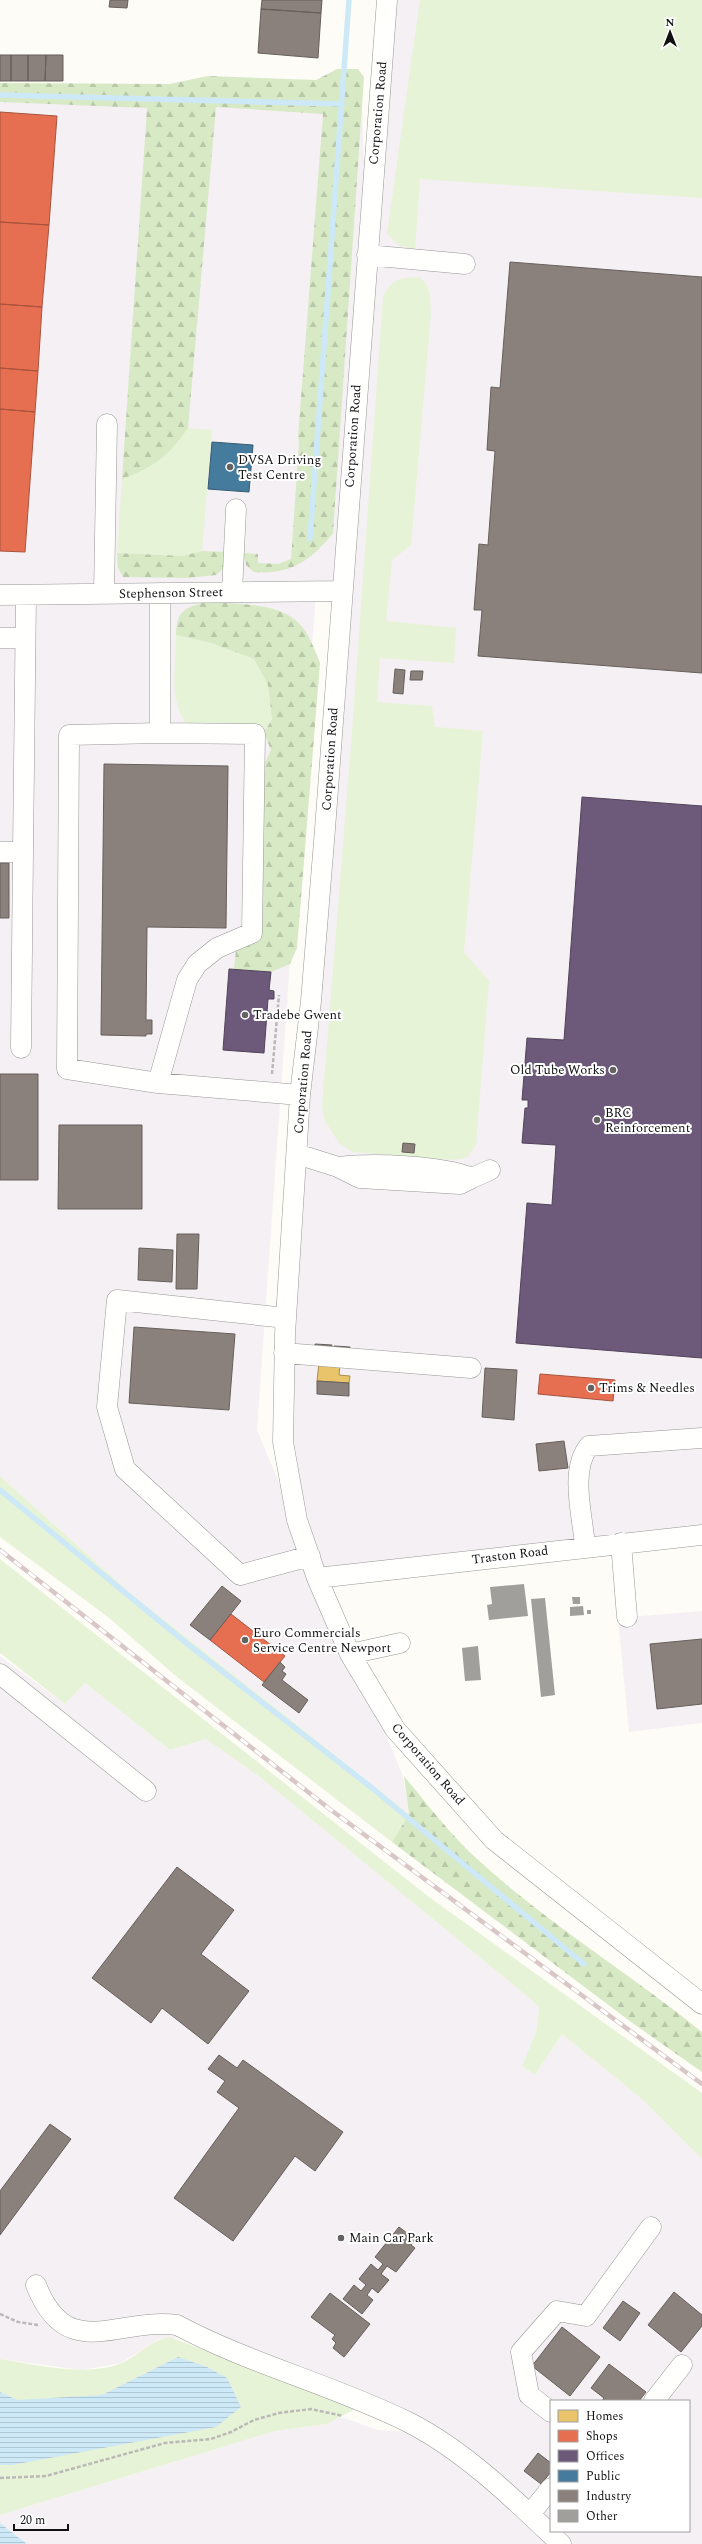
<svg xmlns="http://www.w3.org/2000/svg" width="702" height="2544" viewBox="0 0 702 2544" font-family="Spectral,serif">
  <defs>
    <pattern id="forest-firs" width="22" height="20" patternUnits="userSpaceOnUse"><rect width="22" height="20" fill="#d8eac5"/><path d="M5 1l3.5 6h-7zM16 11l3.5 6h-7z" fill="#b8c8a8"/></pattern>
    <pattern id="water-rules" width="6" height="5" patternUnits="userSpaceOnUse"><rect width="6" height="5" fill="#cde8f7"/><path d="M0 2.5h6" fill="none" stroke="#afc6d3"/></pattern>
  </defs>
  <rect width="100%" height="100%" fill="#fdfcf7"/>
  <path fill="#f5f0f3" fill-rule="evenodd" d="M392,0h310v1535l-383,42 84,199 6,38 -280,-222 -129,-116v-1381l362,9 5,146zM342,591l-59,851 22,103 -48,-115 59,-838z
    M702,1611v112l-73,9 -11,-114z
    M0,1656l65,48 20,-21 85,67 36,-11 55,39 273,224 5,6 -3,24 -14,34 13,9 27,-41 81,66 59,59v385h-675l-27,-21v-8l275,-84 52,-7 14,-7 37,13 47,3 -70,-24 -177,-71 -19,1 -38,24 -39,7 -82,-11zM551,2401h138v130h-138z"/>
  <path fill="#e7f3d7" d="M420,0h282v198l-282,-19 -5,70 -15,-3 -13,-12z
    M419,277c13,9 11,21 12,36l-20,232 -19,15 -6,61 70,7 -2,35 -74,-5 -3,44 55,4 3,21 48,4 -19,221 25,29 -13,164 -9,13 -18,2 -96,-8 -14,-9 -14,-22 -3,-14 31,-387 30,-423c9,-18 16,-19 36,-20z
    M188,428l24,2 -10,121 -19,5 -66,-3 5,-74c32,-12 46,-22 66,-51z
    M176,635l35,8 43,16 14,26 4,34 -8,14 -77,-8c-19,-25 -11,-60 -11,-90z
    M0,1476l129,116 280,222 -17,28 -215,-165 -69,-60 -108,-80z
    M0,1559l429,338 273,196v66l-59,-59 -81,-66 -27,41 -13,-9 14,-34 3,-24 -5,-6 -273,-224 -55,-39 -36,11 -85,-67 -20,21 -65,-51z
    M170,2337l185,72 -28,15 -52,7 -275,84v-156c36,6 87,18 122,4 17,-8 29,-23 48,-26z"/>
  <path fill="url(#forest-firs)" d="M337,69h21l6,8 -31,456c-22,28 -43,42 -79,39l-8,-7 -3,-12 15,1v9l20,1 13,-5 8,-116 -1,-6 25,-323 -107,-7 -28,321c-20,29 -34,39 -66,51l25,-371 -147,-6v-19l169,1 39,-8 108,4z
    M202,551l23,1 -2,17 -7,6 -30,3 -63,-1 -5,-9 -1,-15 66,3z
    M206,602c32,3 81,-2 100,30 6,10 10,21 14,31l-23,285 -7,16 -19,8 -37,-3 2,-19 12,-5 14,-176 9,-19 -7,-17 8,-14 -4,-34 -14,-26 -43,-16 -35,-8c1,-24 7,-27 30,-33z
    M404,1776c23,28 45,57 72,82 70,65 152,114 226,174v40l-71,-50 -239,-180 17,-28z"/>
  <path fill="url(#water-rules)" d="M178,2357l29,10 20,11 14,29 -25,20 -204,38h-12v-73l17,8 85,-5z
    M0,2523l27,21h-27z"/>
  <path fill="#e9c46a" stroke="#a88e4f" d="M319,1363l21,2 -1,10 11,1 -1,7 -32,-2z"/>
  <path fill="#e76f51" stroke="#a7533e" d="M0,112l57,4 -8,109 -49,-3z
    M0,222l49,3 -7,82 -42,-3z
    M0,304l42,3 -4,64 -38,-3z
    M0,368l38,3 -3,41 -35,-3z
    M0,409l35,3 -10,140 -25,-1z
    M540,1374l75,6 -2,21 -75,-7z
    M231,1614l54,42 -21,26 -54,-42z"/>
  <path fill="#6d597a" stroke="#51435a" d="M582,797l120,9v552l-186,-15 11,-140 25,2 4,-60 -34,-2 3,-35h3v-8h-6l5,-62 37,2z
    M229,969l42,3 -2,18 5,1v8h-6l-4,54 -41,-3z"/>
  <path fill="#457b9d" stroke="#355b73" d="M212,442l41,3 -4,47 -41,-3z"/>
  <path fill="#8a817c" stroke="#665f5c" d="M110,0h18l-1,8 -18,-1z
    M262,0h60l-1,13 -60,-4z
    M261,9l60,4 -3,45 -60,-5z
    M0,55h11v26h-11z
    M11,55h17v26h-17z
    M28,55h18l-1,26h-17z
    M46,55h17v26h-18z
    M510,262l192,15v396l-224,-17 4,-46h-8l5,-66 9,1 7,-94 -8,-1 4,-63 9,1z
    M395,669l10,1 -2,24 -10,-1z
    M411,671h12l-1,9h-12z
    M104,764l124,2 -2,162 -79,-1 -1,93h6v14h-6v2l-45,-1z
    M0,863h9v55h-9z
    M0,1074h38v106h-38z
    M59,1125h83v84h-84z
    M403,1143l12,1 -1,9 -12,-1z
    M177,1234h22l-2,55h-21z
    M139,1248l34,2 -1,32 -34,-2z
    M134,1327l101,7 -6,76 -100,-7z
    M315,1344l17,1 -1,7 -16,-1z
    M334,1346l16,1 -1,6 -16,-1z
    M485,1368l32,2 -3,50 -32,-3z
    M317,1381l32,2v13l-32,-2z
    M564,1441l4,27 -29,3 -3,-27z
    M222,1586l19,15 -31,39 -20,-15z
    M702,1639v65l-45,5 -7,-65z
    M280,1662l5,5 -3,4 4,3 -4,6 26,20 -9,13 -37,-28z
    M177,1867l57,43 -33,44 48,37 -41,53 -46,-36 -11,15 -59,-45z
    M219,2055l18,13 6,-8 100,72 -28,39 -20,-15 -62,85 -59,-43 65,-90 -22,-16 8,-11 -17,-12z
    M50,2124l21,15 -71,96v-44z
    M399,2227l16,12 -4,6 4,3 -19,24 -9,-6 -6,8 8,6 -11,13 -6,-5 -5,7 6,5 -11,14 -19,-15 11,-14 7,6 5,-6 -7,-6 12,-15 7,6 5,-6 -8,-7z
    M674,2292l28,23v11l-21,26 -33,-27z
    M330,2293l40,31 -26,33 -11,-9 3,-5 -4,-4 3,-4 -24,-18z
    M623,2301l17,12 -20,28 -17,-13z
    M562,2327l38,30 -30,39 -38,-30z
    M609,2364l37,28 -7,9h-37l2,-3 -13,-10z
    M538,2453l13,10v9l-10,12 -17,-13z"/>
  <g fill="none" stroke-linecap="round" stroke-linejoin="round">
    <path stroke="#cde8f7" stroke-width="5.5" d="M0,95l342,9
      M310,539l39,-539
      M0,1490l190,156 182,142 212,176"/>
  </g>
  <path fill="#a19f9c" d="M524,1584l4,32 -39,4 -2,-15 5,-1 -2,-17z
    M572,1597h8v7h-7z
    M545,1598l10,97 -14,2 -10,-98z
    M583,1606l1,9 -14,1v-9z
    M587,1610h4v4h-4z
    M478,1646l3,34 -16,1 -3,-33z"/>
  <g fill="none" stroke-linecap="round" stroke-linejoin="round">
    <defs>
      <path id="minor" d="M387,0l-62,829 -14,172 -11,94 -15,239 -2,108 14,78 20,58 33,76 45,75 99,111 208,164
        M367,255l98,9
        M232,592l4,-83
        M160,593v140l-91,2 -2,334 91,14 142,12
        M104,594l3,-170
        M0,595l342,-4
        M0,638h25
        M0,852h23l3,-257
        M21,1048l2,-196
        M158,1083l29,-103 10,-16 20,-16 35,-15 3,-199 -95,-1
        M297,1154l41,13 22,11 100,6 12,-6c-30,-13 -101,-15 -134,-11
        M472,1178l18,-8
        M286,1318l-169,-18 -10,107 18,62 115,106 70,-19
        M284,1353l187,15
        M621,1543l6,74
        M585,1546c-2,-29 -16,-75 4,-100l113,-8
        M317,1578l385,-43
        M350,1654l50,-11
        M0,1674l146,117
        M36,2285c31,79 81,32 141,40 73,39 156,60 231,97 56,28 108,79 153,122
        M654,2401l28,-36
        M551,2412l-22,-17 -8,-43 36,-41 29,5 65,-89
        M530,2514l21,-26"/>
    </defs>
    <use href="#minor" stroke="#979795" stroke-width="21"/>
    <path stroke="#b9b9b8" stroke-width="2.5" stroke-dasharray="4 2" stroke-linecap="butt" d="M272,1074l7,-79
      M0,2314l18,8 20,3
      M0,2478l46,-2 119,-33 46,-4 20,-7 23,-12 25,-7 32,-4 32,7"/>
    <use href="#minor" stroke="#fffffe" stroke-width="20"/>
    <defs>
      <path id="rail" d="M0,1550l331,260 371,274"/>
    </defs>
    <use href="#rail" stroke="#d9c6c7" stroke-width="4.5"/>
    <use href="#rail" stroke="#fff" stroke-width="3" stroke-dasharray="9" stroke-linecap="butt"/>
  </g>
  <g fill="#646362" stroke="#fff" stroke-width="1.5">
    <circle cx="230" cy="467" r="4"/>
    <circle cx="245" cy="1015" r="4"/>
    <circle cx="613" cy="1070" r="4"/>
    <circle cx="597" cy="1120" r="4"/>
    <circle cx="591" cy="1388" r="4"/>
    <circle cx="245" cy="1640" r="4"/>
    <circle cx="341" cy="2238" r="4"/>
  </g>
  <g text-anchor="middle" dominant-baseline="central" stroke-width="4" stroke-linejoin="round" paint-order="stroke">
    <g font-size="13" fill="#111" stroke="#fff">
      <text transform="translate(378 113) rotate(-85)">Corporation Road</text>
      <text transform="translate(353 436) rotate(-86)">Corporation Road</text>
      <text transform="translate(171 593) rotate(-1)">Stephenson Street</text>
      <text transform="translate(330 759) rotate(-86)">Corporation Road</text>
      <text transform="translate(303 1082) rotate(-85)">Corporation Road</text>
      <text transform="translate(510 1555) rotate(-7)">Traston Road</text>
      <text transform="translate(428 1764) rotate(49)">Corporation Road</text>
    </g>
    <g font-size="13" fill="#111" stroke="#fff" text-anchor="start">
      <text x="238" y="460">DVSA Driving<tspan x="238" dy="15">Test Centre</tspan></text>
      <text x="253" y="1015">Tradebe Gwent</text>
      <text x="605" y="1070" text-anchor="end">Old Tube Works</text>
      <text x="605" y="1113">BRC<tspan x="605" dy="15">Reinforcement</tspan></text>
      <text x="599" y="1388">Trims &amp; Needles</text>
      <text x="253" y="1633">Euro Commercials<tspan x="253" dy="15">Service Centre Newport</tspan></text>
      <text x="349" y="2238">Main Car Park</text>
    </g>
  </g>
  <rect x="550" y="2400" width="140" height="132" fill="#ffffff" stroke="#a0a0a0"/>
  <rect x="558" y="2410" width="20" height="12" fill="#e9c46a" stroke="#a0a0a0"/>
  <text x="586" y="2420" font-size="12" fill="#111111">Homes</text>
  <rect x="558" y="2430" width="20" height="12" fill="#e76f51" stroke="#a0a0a0"/>
  <text x="586" y="2440" font-size="12" fill="#111111">Shops</text>
  <rect x="558" y="2450" width="20" height="12" fill="#6d597a" stroke="#a0a0a0"/>
  <text x="586" y="2460" font-size="12" fill="#111111">Offices</text>
  <rect x="558" y="2470" width="20" height="12" fill="#457b9d" stroke="#a0a0a0"/>
  <text x="586" y="2480" font-size="12" fill="#111111">Public</text>
  <rect x="558" y="2490" width="20" height="12" fill="#8a817c" stroke="#a0a0a0"/>
  <text x="586" y="2500" font-size="12" fill="#111111">Industry</text>
  <rect x="558" y="2510" width="20" height="12" fill="#a19f9c" stroke="#a0a0a0"/>
  <text x="586" y="2520" font-size="12" fill="#111111">Other</text>
  <g transform="translate(670 32)" stroke="#ffffff" stroke-width="3" paint-order="stroke">
  <path d="M0-3L7 15L0 10L-7 15Z" fill="#111111"/>
  <text y="-6" font-size="11" font-weight="bold" text-anchor="middle" fill="#111111">N</text>
  </g>
  <path d="M14 2524v6h54v-6" fill="none" stroke="#111111" stroke-width="2"/>
  <text x="20" y="2524" font-size="12" fill="#111111" stroke="#ffffff" stroke-width="3" paint-order="stroke">20 m</text>
</svg>
